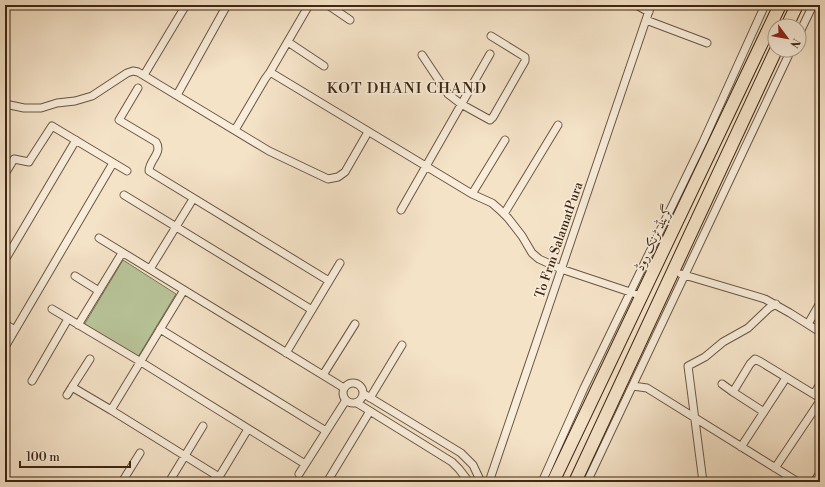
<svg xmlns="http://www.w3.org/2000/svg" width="825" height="487" viewBox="0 0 825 487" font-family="'Libre Bodoni',Amiri,serif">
  <rect width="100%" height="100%" fill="#f5e3c8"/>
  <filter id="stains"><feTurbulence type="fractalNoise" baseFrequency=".005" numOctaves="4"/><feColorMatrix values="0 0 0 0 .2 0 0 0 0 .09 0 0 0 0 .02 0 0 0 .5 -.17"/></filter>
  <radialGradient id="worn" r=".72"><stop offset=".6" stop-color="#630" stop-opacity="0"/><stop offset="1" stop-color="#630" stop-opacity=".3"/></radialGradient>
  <path fill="#b8c499" stroke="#7c7556" d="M123,260l53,34 -38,63 -54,-32z"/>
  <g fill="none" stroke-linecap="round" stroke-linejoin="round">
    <defs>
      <path id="street" d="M309,5l-39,67 202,122 20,9 8,7 8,8 14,18 10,17 7,6 22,10 81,27
        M328,5l22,15
        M636,5l13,7
        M646,20l61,23
        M799,34l14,-29
        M288,42l36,24
        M422,55l26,39 13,10 29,16 3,-3 32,-56v-4l-34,-21
        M144,75l42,-70
        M138,88l-19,32 37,22c7,11 -7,18 -7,29l180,110
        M177,95l50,-90
        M5,104l19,4h17l16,-5 18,-2 17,-5 35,-23 6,-2 5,1 131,79 59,28 10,-2 7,-5 23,-40
        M235,130l30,-51 5,-7
        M5,174l9,-15 15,3 1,-2 22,-34 75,45
        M472,194l33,-54
        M124,195l188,115
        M401,210l89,-156
        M504,214l54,-89
        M99,238l245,150
        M5,260l71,-120
        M150,269l43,-70
        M681,274l84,25 25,14 30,19
        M75,276l24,15
        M52,309l89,53 164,102
        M5,324l10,6
        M808,324l12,-21
        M78,325l44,-72
        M160,329l166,102
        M5,347l108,-184
        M286,353l54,-90
        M323,375l32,-51
        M32,381l36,-62
        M343 393a10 10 0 1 1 20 0a10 10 0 1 1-20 0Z
        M722,384l11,8 17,-28 5,-5 6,3 59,36
        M633,386l14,2 151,94
        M72,387l18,-28
        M733,392l31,20
        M364,394l97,59 12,12 8,17
        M814,394l6,-10
        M67,395l5,-8 39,23 73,-120
        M370,398l32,-53
        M357,403l95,59 7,7 10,13
        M111,410l108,67 -4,5
        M741,447l45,-69
        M775,468l45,-67
        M299,474l47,-74
        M219,477l29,-48
        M122,482l18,-29
        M169,482l34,-56
        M327,482l43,-71
        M489,482l162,-477
        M542,482l42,-94 119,-246 62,-137
        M587,482l204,-432
        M703,482l-15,-116 17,-9 18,-15 25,-14 21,-20 7,-4
        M814,482l6,-9"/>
      <path id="highway" d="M787,26l10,-21
        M553,482l227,-477
        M575,482l201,-432"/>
    </defs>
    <use href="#street" stroke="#6c5540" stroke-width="9"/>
    <use href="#highway" stroke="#3f2613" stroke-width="14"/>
    <use href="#street" stroke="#f8eddb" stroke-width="7"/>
    <use href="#highway" stroke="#f5e3c8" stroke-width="12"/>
  </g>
  <g text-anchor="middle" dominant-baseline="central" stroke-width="3.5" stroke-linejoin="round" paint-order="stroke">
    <g font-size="13" fill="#3f2613" stroke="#f8eddb">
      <text transform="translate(654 238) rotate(-65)">گرینڈ ٹرنک روڈ</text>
      <text transform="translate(559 240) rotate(-71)">To Frm SalamatPura</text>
    </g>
    <g font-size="15" letter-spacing="1" fill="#3f2613" stroke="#f8eddb">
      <text x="407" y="88">KOT DHANI CHAND</text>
    </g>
  </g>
  <rect width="825" height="487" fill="none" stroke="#f5e3c8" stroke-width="20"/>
  <rect x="6" y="6" width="813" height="475" fill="none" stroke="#3f2613" stroke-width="2"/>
  <rect x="10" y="10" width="805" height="467" fill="none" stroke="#3f2613"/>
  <g transform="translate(787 38) rotate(122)"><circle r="19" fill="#f8eddb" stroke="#ae9d8b"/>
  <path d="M0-3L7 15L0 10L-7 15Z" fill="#8f2418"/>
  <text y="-6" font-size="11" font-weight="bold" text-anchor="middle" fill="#3f2613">N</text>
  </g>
  <path d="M20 461v6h110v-6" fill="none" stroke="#3f2613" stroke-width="2"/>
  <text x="26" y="461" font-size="12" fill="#3f2613" stroke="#f8eddb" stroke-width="3" paint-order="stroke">100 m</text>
  <rect width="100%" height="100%" filter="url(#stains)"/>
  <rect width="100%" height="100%" fill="url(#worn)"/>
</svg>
